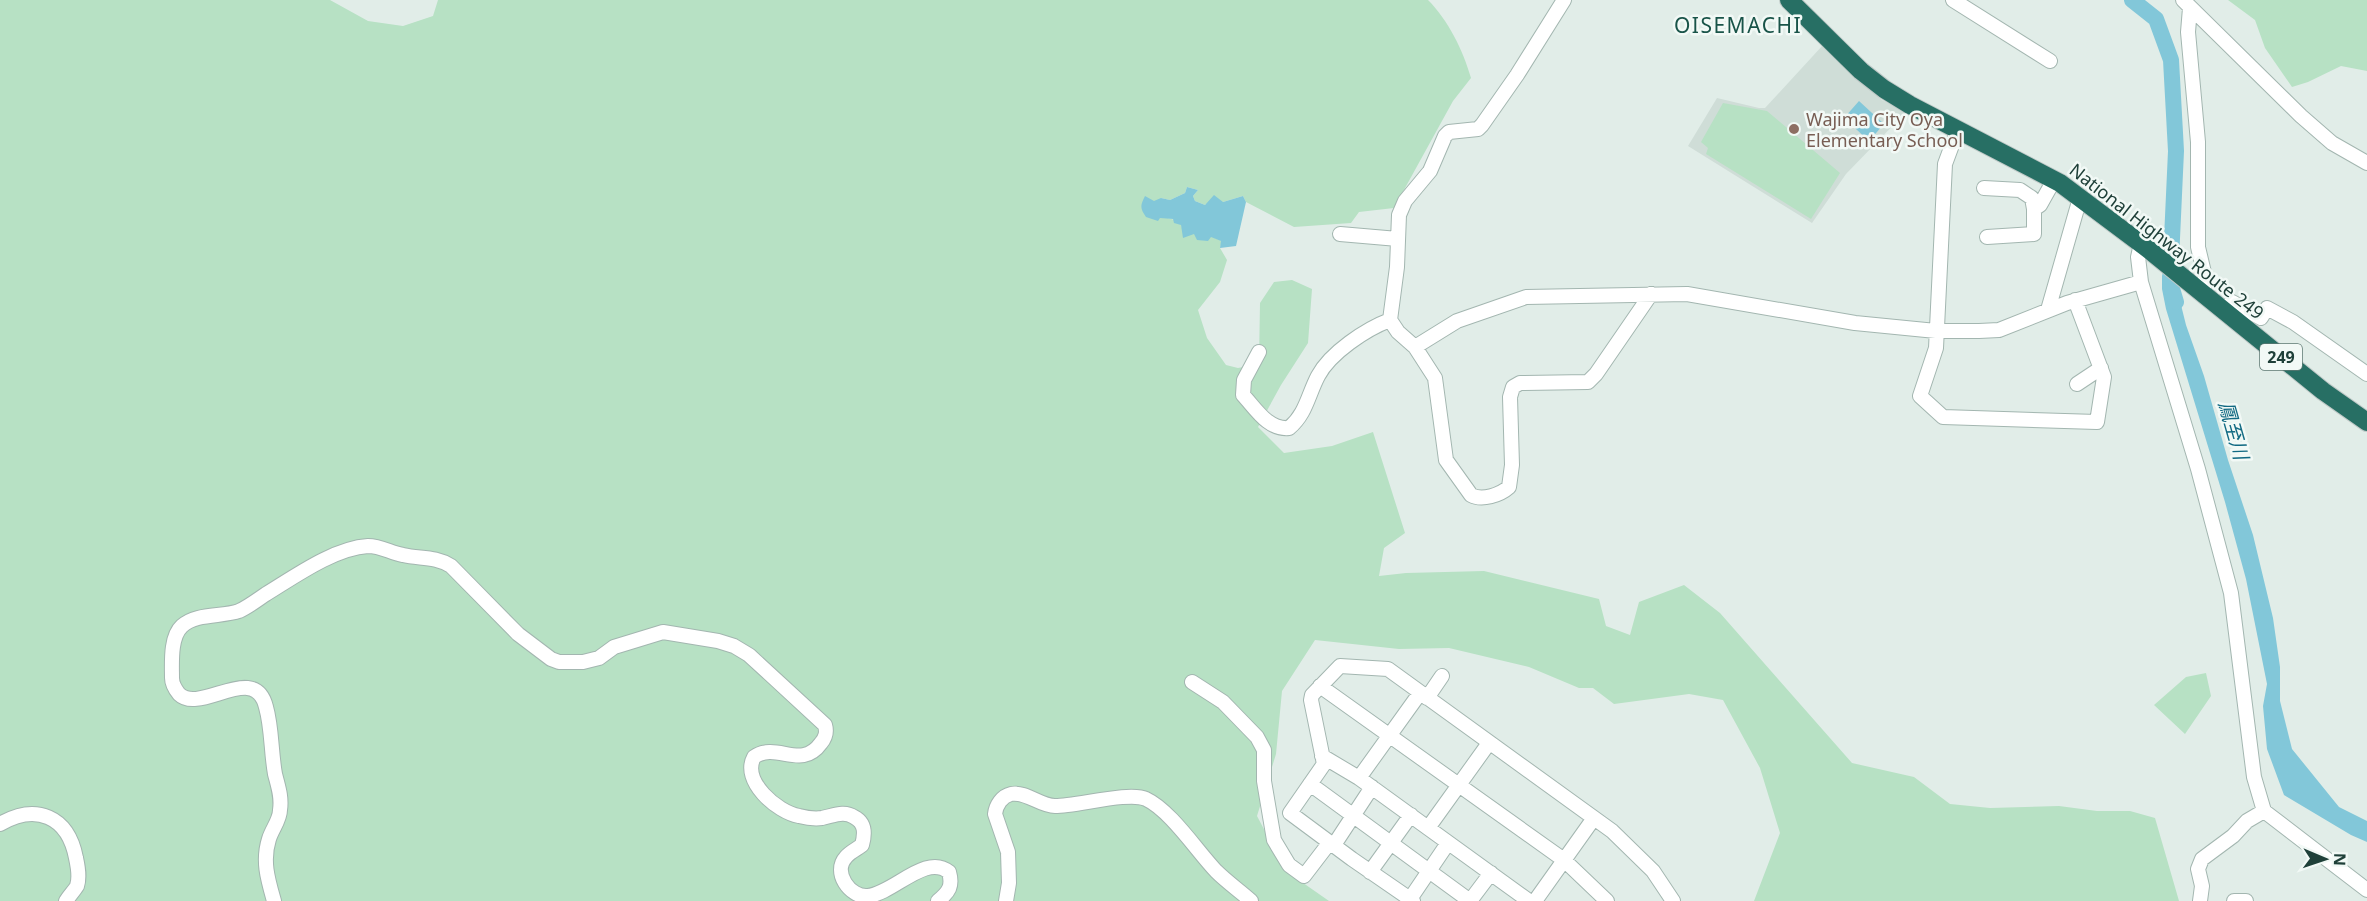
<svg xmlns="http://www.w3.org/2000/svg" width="2367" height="901" viewBox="0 0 2367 901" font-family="'Noto Sans','Noto Sans JP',sans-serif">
  <rect width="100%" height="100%" fill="#e1ede8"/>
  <path fill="#cfddd7" d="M1823,45l59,55 24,12 -60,62 -34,49 -124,-77 29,-48 42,10h6z"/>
  <path fill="#b7e1c4" d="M0,0h330l38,21 35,5 30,-10 5,-16h990c20,20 35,50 43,78l-18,23 -59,107 -35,4 -8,11 -57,4 -48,-25 -3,-6 -20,6 -13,-1 -5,4 -10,-4 -2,-5 5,-6 -11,-3 -2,6 -15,7 -9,-2 -1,20c9,-1 13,1 21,6l2,8 27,4 12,5 -2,7 7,12 -7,22 -22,28 9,28 19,27 12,3 21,-4 1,-61 14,-21 18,-2 20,9 -4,54 -27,42 -23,42 26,26 48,-7 41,-14 32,101 -21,15 -5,28 27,-3 78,-2 115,28 7,27 24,9 9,-33 45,-17 36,28 132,150 62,14 36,27 40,4 69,-2 38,5h33l25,7 24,83h-425l26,-68 -20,-65 -37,-68 -34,-6 -75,10 -21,-16h-14l-50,-21 -80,-19 -50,1 -84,-9 -33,51 -6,63 -19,62 29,55 43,30h-1329z
    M2228,0h139v71l-26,-5 -33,16 -16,5 -27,-39 -10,-28z
    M1723,103l44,8 73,62 -29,46 -105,-65 2,-6 -7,-6z
    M2206,673l5,23 -26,38 -31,-29 32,-28z"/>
  <path fill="#82c7d9" d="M1859,101l25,23 -15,17 -25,-23z
    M1187,187l11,3 -5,6 2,5 10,4 9,-10 9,7 20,-6 3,6 -10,44 -16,2 1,-7 -10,-4 -3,4 -11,-1 -3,-6 -11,4 -2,-13 -7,-2 -1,-4 -13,-1 -2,3 -12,-4c-6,-9 -6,-11 -1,-21l9,5 7,-3 9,2 15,-7z
    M2162,275l15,14 9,36 18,51 24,84 25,75 20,83 7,49v34l12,48 47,58 28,14v21l-16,-7 -67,-40 -17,-46 -4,-43 4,-22 -21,-105 -21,-77 -59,-193 -4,-20z"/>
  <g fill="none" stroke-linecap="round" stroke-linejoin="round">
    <path stroke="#82c7d9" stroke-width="16" d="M2132,0l24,19 15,41 5,91 -6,131 6,20"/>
    <defs>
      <path id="minor" d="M1564,0l-47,75 -35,50 -4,4 -29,3 -4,4 -15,35 -25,30 -6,14 -2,52 -7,53 8,12 17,15 20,31 11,82 25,35c11,6 29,0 38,-8l3,-22 -2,-68 3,-10 7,-4 68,-1 8,-8 55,-80
        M1953,0l97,61
        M2183,0l118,116 31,27 35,20
        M2190,8l-2,24 10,110v105l8,34 -4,12
        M1958,129l-13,35 -9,184 -16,48 23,21 154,5 7,-45 -29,-77
        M1984,188l36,2 12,8 2,11
        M1340,234l58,5
        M1987,237l47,-3v-25l6,-4 14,-25
        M2141,244l-3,13 3,25 57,187 33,124 23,184 10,34 103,79
        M2048,310l32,-112
        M2223,310l9,-8 29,16 6,-10 26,14 74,52
        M1415,347l42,-26 69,-24 161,-3 168,29 81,8h43l20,-1 68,-27 74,-21
        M1259,352l-15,28 -1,15c13,14 25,35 46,33 17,-14 19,-33 29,-52 12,-23 48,-47 72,-56
        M2077,384l24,-16
        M1192,682l31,20 34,35 7,13v31l10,59 15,25 15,11 26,-34
        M1320,686l244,174 43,41
        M1427,698l15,-22
        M1322,756l37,22 61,-85
        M1359,778l69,50 61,-85
        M1310,784l160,117
        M0,824c36,-21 68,-8 76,34 2,9 4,19 1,28 -3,5 -8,10 -11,15
        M1428,828l101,73
        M1334,845l38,-58
        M1370,872l41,-57
        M1410,899l38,-56
        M274,901c-6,-21 -12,-40 -5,-62 3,-10 11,-19 11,-29 2,-13 -2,-24 -5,-36 -4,-22 -3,-46 -9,-67 -11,-46 -66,8 -87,-13 -4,-5 -7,-10 -7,-16 0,-15 -2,-41 10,-52 14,-13 40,-9 57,-15 9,-4 18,-11 27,-17 28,-17 68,-46 102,-48 13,0 23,7 35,9 17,4 32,1 48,11l67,68 33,25 8,3h24l16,-4 15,-11 49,-15 55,9 16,5 15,9 76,70c2,7 1,12 -4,18 -20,28 -44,-2 -67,14 -13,24 23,55 45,59 8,2 16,3 23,2 11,-2 22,-8 32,-1 12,6 11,17 8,28 -5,4 -12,7 -16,12 -14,15 4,41 22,39 26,-3 58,-43 81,-24 4,14 0,20 -11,29
        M1006,901l3,-18 -1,-31 -13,-38c1,-9 7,-18 16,-20 15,-3 29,12 44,12 22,0 75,-15 91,-7 24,11 51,52 70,72 11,11 24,20 35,30
        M1413,901l-61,-42 -62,-46 34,-49 -13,-64 1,-5 28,-29 48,3 224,162 41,40 20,30
        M1470,901l21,-28
        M1535,901l59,-83
        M2200,901l2,-15 -4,-17 4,-10 31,-23 14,-15 17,-10
        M2234,901h12"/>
      <path id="highway" d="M1789,0l72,71 23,18 26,16 150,78 88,66 175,142 44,31"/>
    </defs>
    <use href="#minor" stroke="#a3b6b0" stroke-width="16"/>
    <use href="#highway" stroke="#c0cac8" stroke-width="20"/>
    <use href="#minor" stroke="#fff" stroke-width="14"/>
    <use href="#highway" stroke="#276f64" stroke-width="18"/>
  </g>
  <circle fill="#8d6e63" stroke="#f2f9f6" stroke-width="2" cx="1794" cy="129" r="6"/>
  <g text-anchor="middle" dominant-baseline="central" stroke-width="5" stroke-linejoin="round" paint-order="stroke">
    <rect fill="#f2f9f6" stroke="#5e7872" stroke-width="1.5" x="2260" y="344" width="42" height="26" rx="4.5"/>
    <g font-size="16" font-weight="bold" fill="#1f4039">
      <text x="2281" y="357">249</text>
    </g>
    <g font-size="18" fill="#785e54" stroke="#f2f9f6" text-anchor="start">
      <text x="1806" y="119">Wajima City Oya<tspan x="1806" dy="21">Elementary School</tspan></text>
    </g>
    <g font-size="18" fill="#1f4039" stroke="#f2f9f6">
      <text transform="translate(2167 241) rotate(38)">National Highway Route 249</text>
    </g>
    <g font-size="20" font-style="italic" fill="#126a83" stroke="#f2f9f6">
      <text transform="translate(2234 430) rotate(74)">鳳至川</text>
    </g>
    <g font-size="21" letter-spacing="1.5" fill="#195449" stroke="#f2f9f6">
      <text x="1738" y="25">OISEMACHI</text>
    </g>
  </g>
  <g transform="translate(2325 859) rotate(92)" stroke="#f2f9f6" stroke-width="4.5" paint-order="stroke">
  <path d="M0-4.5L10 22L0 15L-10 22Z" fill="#1f4039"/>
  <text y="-9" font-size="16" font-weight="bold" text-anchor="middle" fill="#1f4039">N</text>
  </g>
</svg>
